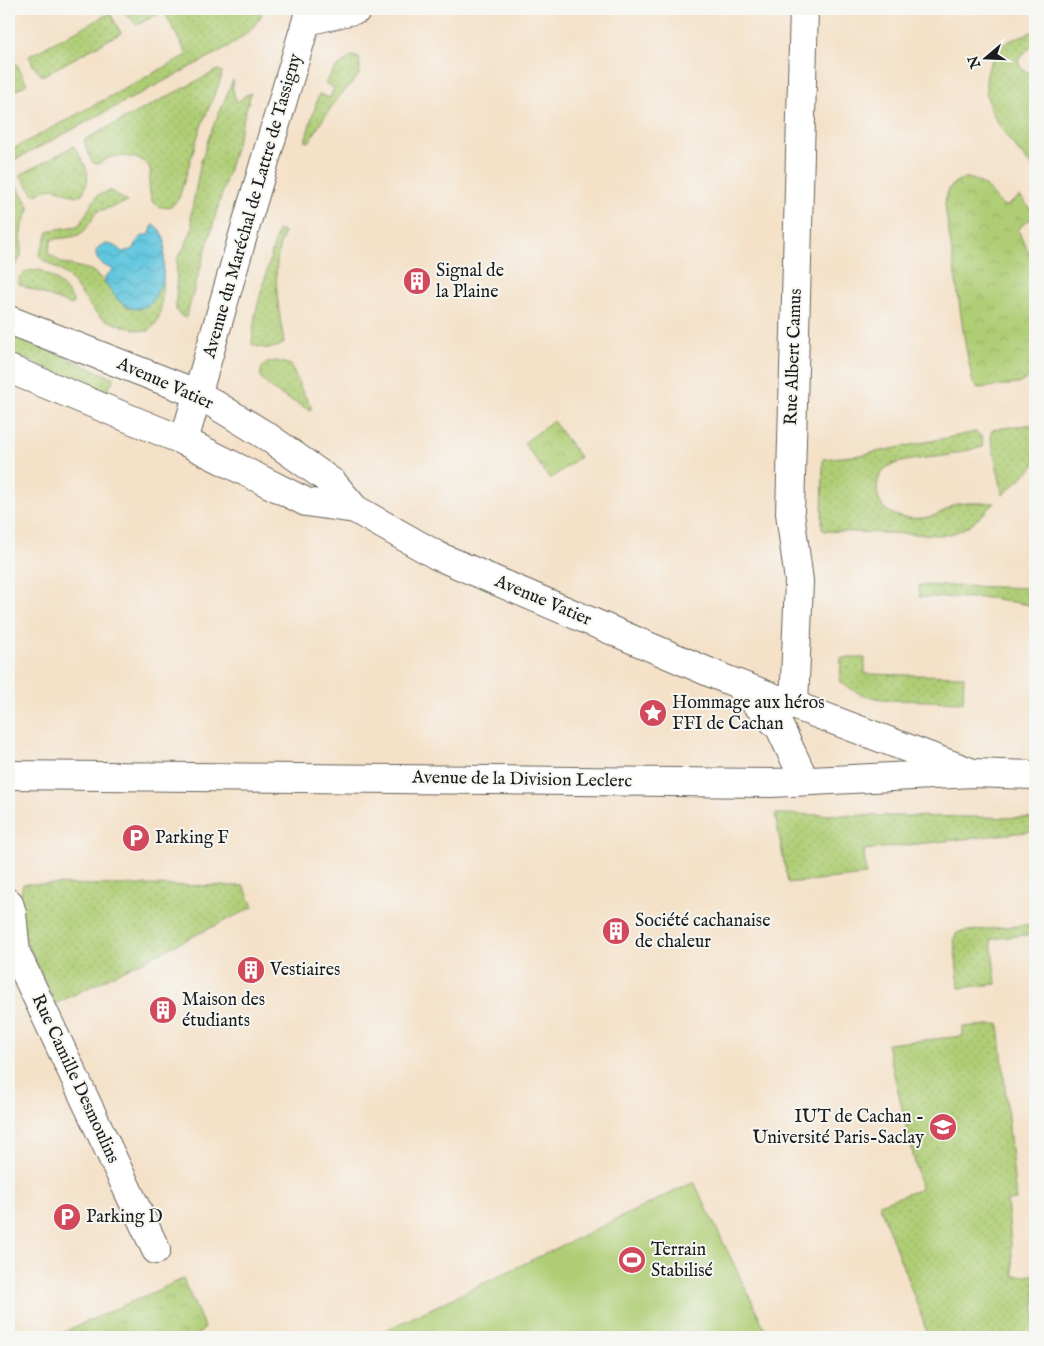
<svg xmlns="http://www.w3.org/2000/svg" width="1044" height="1346" viewBox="0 0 1044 1346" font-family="'IM FELL English',serif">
  <defs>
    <pattern id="grass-dots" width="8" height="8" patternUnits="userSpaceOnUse" patternTransform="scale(1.25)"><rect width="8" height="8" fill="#afcd75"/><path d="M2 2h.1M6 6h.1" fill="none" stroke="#96af65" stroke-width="1.8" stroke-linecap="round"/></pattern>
    <pattern id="park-crowns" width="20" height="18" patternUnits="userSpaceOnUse" patternTransform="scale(1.25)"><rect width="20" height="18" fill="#afcd75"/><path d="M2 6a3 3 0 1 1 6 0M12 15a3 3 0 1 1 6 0" fill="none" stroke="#96af65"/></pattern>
    <pattern id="water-waves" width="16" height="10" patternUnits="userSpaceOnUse" patternTransform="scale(1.25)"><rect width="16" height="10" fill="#60c6de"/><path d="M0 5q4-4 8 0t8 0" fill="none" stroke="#53aabe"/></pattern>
  </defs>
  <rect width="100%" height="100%" fill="#f6f6f2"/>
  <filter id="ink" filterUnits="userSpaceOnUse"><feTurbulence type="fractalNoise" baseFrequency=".02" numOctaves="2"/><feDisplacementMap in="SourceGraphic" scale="10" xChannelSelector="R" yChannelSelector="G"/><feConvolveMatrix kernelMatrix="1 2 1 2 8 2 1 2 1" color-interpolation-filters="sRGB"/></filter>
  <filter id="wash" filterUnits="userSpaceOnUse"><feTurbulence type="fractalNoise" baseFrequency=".0096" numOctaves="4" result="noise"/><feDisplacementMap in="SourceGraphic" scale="20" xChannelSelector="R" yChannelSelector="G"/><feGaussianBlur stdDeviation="1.12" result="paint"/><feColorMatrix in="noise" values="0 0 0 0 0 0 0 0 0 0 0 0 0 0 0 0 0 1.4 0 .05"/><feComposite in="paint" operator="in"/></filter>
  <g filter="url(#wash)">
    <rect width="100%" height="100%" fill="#f4e1c8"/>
    <path fill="url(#grass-dots)" stroke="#667448" d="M123,9h126l13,5c-10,19 -28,29 -45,39l-208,110v-12l178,-96 -23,-44 -27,14 -8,-8z
      M110,13l11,20 -79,43 -8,-9 -5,-11z
      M1035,31v14c-6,4 -14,9 -17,17l4,7 13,6v34l-3,13 3,9v40c-23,-29 -60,-63 -46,-104 3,-9 7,-16 14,-22 9,-7 22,-10 32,-14z
      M352,56l7,2 1,7 -1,10 -20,22 -14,19 -16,26 -4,-1 14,-47 11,4 4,-10 -9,-5 10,-14z
      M16,63l11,21 -18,10v-27z
      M218,70l4,2 -1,7 -21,50 -21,69c-7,11 -18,13 -27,3 -2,-6 -3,-13 -3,-20 1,-3 2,-8 1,-12 -4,-13 -28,-14 -39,-12 -5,1 -9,6 -14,7l-4,-1 -6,-12 -3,-11z
      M233,80v10l3,11h3l5,-5 7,-3 -65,225 -5,-2 -5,-6 1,-51 8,-13 8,-19 -2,-8v-5l10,-53 9,-27z
      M74,146c10,18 20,27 8,48l-7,2 -20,-8 -8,1 -11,6 -3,-2 -13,-18z
      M12,179l17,27v4l-7,15 -1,8v23l-2,4 -10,14v-94z
      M110,191h2l15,11 -31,10c-13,25 -16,25 -44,27l-4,14 14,10 29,7 14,12 13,18 11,8 26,-12 8,-16c-2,17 1,42 -15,51 -9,1 -45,-10 -51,-17 -12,-12 -19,-28 -32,-40 -8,-7 -19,-10 -26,-18l9,-24 4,-2 25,-4 3,-2 16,-27 2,-2z
      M278,230l6,2c-2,7 -5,15 -6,22 -5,30 2,60 6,89 -8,7 -22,6 -31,2l-1,-2 3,-28z
      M39,270c16,6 25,17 34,30v4l-2,1 -50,-20 -2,-1v-6c5,-7 12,-8 20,-8z
      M9,334l105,44 -8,16 -97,-42z
      M276,361l15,4 11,26 9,15v3l-2,1c-11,-7 -58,-26 -47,-42 3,-5 8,-6 14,-7z
      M1035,424v41l-32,30 -12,-56v-7l3,-3z
      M976,432l5,4 2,11c-11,2 -22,5 -33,8 -16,3 -52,4 -64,13 -11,9 -12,31 -1,41 6,5 14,8 21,9 12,1 24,0 34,-5 5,-2 9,-6 13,-8 8,-3 32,-2 42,-2 -15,14 -30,30 -52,32l-117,-4 -4,-2 1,-70 38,-4z
      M919,585l116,3v18l-45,-8 -71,-1z
      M841,658h24v16l99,2 -1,26 -72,-2 -15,-2 -14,-3 -22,-13z
      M775,814l259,4 1,13 -171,19 2,25 -78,8z
      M23,884l221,2 9,21 -198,97 -28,-62 -9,-35z
      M1035,924v10l-44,5 5,45 -37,4 -5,-50 2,-4 3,-2z
      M999,1024l17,176 -9,1 7,75 21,-1v62h-108l-4,-17 -44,-116 42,-15 -34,-145 76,-8v-9z"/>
    <path fill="url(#park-crowns)" stroke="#667448" d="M967,178c16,2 25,16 35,27l5,1 13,-10 15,19 -16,13 1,7 15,29v110l-17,10 -40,4 -5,-5 -8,-40 -20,-138c1,-15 6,-24 22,-27z
      M553,421l27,36 -30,22 -26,-36z
      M183,1279l22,49 -10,9h-143z"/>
    <path fill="#afcd75" stroke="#667448" d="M694,1182l75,155h-397z"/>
    <path fill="url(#water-waves)" stroke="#3e717d" d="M153,224l7,6 5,11 -2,39 -11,22 -3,3 -10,4 -10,-1 -11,-8 -13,-18v-5l8,-8c-32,-9 -13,-39 9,-17l12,-3c3,-10 6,-13 16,-15z"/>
  </g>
  <g filter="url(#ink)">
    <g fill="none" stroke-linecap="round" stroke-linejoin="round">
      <defs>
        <path id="minor" d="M794,705l5,-124 -9,-68 14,-504
          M9,903l3,10 4,40 140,297"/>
        <path id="tertiary" d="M307,21l51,-12
          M184,441l64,-223 62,-209"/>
        <path id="secondary" d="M9,320l189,74 70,43 65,46 22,26 83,47 287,123 248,94
          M9,369l175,72 122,61 49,7
          M741,688l39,40 25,53
          M9,775l762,8 202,-10 62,2"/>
      </defs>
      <use href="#minor" stroke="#686158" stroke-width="30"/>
      <use href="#tertiary" stroke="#686158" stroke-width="30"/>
      <use href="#secondary" stroke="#686158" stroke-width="30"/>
      <use href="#minor" stroke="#fff" stroke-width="28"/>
      <use href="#tertiary" stroke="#fff" stroke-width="28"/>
      <use href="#secondary" stroke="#fff" stroke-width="28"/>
    </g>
  </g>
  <defs>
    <symbol id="building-disc" viewBox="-11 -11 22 22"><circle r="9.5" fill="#d1495b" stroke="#f6f6f2"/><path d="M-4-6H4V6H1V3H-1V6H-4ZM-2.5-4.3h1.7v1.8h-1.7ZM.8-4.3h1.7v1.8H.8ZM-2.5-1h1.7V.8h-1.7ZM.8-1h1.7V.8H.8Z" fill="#fff"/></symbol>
    <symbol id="sight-disc" viewBox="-11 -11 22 22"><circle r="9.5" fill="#d1495b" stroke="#f6f6f2"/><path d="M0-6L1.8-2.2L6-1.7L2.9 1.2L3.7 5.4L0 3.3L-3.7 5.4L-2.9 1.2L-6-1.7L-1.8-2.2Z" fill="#fff"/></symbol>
    <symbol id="parking-disc" viewBox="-11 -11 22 22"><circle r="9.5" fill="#d1495b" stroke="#f6f6f2"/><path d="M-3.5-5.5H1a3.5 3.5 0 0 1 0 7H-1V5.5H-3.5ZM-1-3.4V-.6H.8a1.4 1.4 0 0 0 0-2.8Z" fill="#fff"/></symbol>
    <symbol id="university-disc" viewBox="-11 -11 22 22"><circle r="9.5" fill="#d1495b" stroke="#f6f6f2"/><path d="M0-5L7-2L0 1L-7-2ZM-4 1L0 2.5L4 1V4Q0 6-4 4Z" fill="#fff"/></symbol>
    <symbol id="stadium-disc" viewBox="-11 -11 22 22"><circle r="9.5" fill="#d1495b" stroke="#f6f6f2"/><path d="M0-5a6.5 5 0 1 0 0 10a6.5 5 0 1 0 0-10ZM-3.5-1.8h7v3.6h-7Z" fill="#fff"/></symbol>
  </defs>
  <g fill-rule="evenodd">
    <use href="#building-disc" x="401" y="265" width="32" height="32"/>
    <use href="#sight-disc" x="637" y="697" width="32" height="32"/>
    <use href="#parking-disc" x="120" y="822" width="32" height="32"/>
    <use href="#building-disc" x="600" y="915" width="32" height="32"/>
    <use href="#building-disc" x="235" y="954" width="32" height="32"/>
    <use href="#building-disc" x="147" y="994" width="32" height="32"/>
    <use href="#university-disc" x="927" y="1111" width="32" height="32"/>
    <use href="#parking-disc" x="51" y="1201" width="32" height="32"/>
    <use href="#stadium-disc" x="616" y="1244" width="32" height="32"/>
  </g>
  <g text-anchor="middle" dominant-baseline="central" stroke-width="4" stroke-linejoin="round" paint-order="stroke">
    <g font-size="18" fill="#1c1c1c" stroke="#f6f6f2">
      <text transform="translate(253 206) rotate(-74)">Avenue du Maréchal de Lattre de Tassigny</text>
      <text transform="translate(794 357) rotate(-88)">Rue Albert Camus</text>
      <text transform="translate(165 384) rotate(24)">Avenue Vatier</text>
      <text transform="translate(543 601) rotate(23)">Avenue Vatier</text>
      <text transform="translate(522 780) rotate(1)">Avenue de la Division Leclerc</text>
      <text transform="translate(75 1079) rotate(65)">Rue Camille Desmoulins</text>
    </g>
    <g font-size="18" fill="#1c1c1c" stroke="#f6f6f2" text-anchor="start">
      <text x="436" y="271">Signal de<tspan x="436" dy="21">la Plaine</tspan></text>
      <text x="672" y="703">Hommage aux héros<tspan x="672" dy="21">FFI de Cachan</tspan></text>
      <text x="155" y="838">Parking F</text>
      <text x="635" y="921">Société cachanaise<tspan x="635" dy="21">de chaleur</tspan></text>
      <text x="270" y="970">Vestiaires</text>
      <text x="182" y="1000">Maison des<tspan x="182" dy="21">étudiants</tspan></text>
      <text x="924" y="1117" text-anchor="end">IUT de Cachan -<tspan x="924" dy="21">Université Paris-Saclay</tspan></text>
      <text x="86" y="1217">Parking D</text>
      <text x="651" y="1250">Terrain<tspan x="651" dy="21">Stabilisé</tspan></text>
    </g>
  </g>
  <rect width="1044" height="1346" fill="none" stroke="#f6f6f2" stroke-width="30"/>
  <g transform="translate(986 58) rotate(251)" stroke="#f6f6f2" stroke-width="4" paint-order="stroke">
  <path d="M0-4L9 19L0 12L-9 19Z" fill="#1c1c1c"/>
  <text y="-8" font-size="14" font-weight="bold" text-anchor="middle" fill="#1c1c1c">N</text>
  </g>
</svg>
